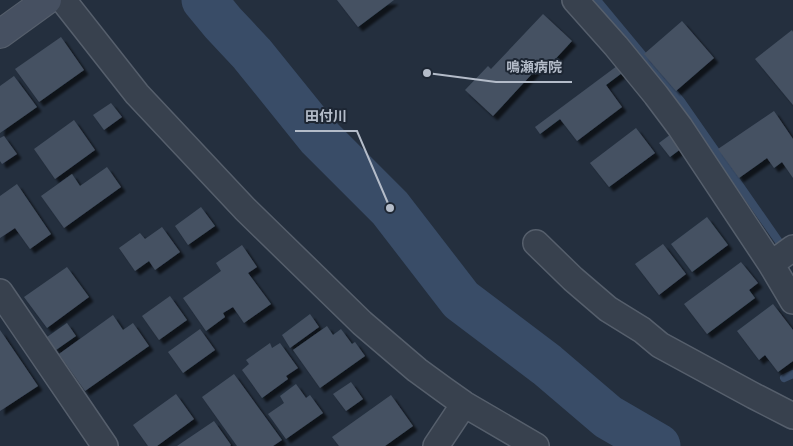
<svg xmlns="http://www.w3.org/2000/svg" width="793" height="446" viewBox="0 0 793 446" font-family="Inter,'Noto Sans JP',sans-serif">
  <defs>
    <filter id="shadow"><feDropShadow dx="4.5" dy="4.5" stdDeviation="1" flood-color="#0009"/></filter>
  </defs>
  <rect width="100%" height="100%" fill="#242f3e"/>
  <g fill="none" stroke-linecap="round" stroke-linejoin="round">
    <path stroke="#394c67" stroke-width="8" d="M597,0l84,101 101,145 4,-3
      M784,378l9,-4"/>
    <path stroke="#394c67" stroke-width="45" d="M204,0l19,23 29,31 67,83 71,71 71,92 86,65 61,52 50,29"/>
  </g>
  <path fill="#455162" filter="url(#shadow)" d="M337,0h57l-36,27z
    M543,14l29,27 -24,26 -5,-5 -50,54 -28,-26 23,-24 3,3z
    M682,21l32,37 -38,33 -32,-37z
    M792,30l1,2v73l-38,-46z
    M61,37l23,33 -45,32 -24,-33z
    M621,63l5,7 -20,15 16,22 -45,34 -17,-22 -20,15 -5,-7z
    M14,76l23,31 -37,26v-47z
    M111,103l11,14 -18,13 -11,-15z
    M774,111l19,28v39l-11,-16 -8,6 -7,-10 -28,20 -21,-29z
    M74,120l21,30 -40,29 -21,-30z
    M636,128l19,25 -46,34 -19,-24z
    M675,131l11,14 -16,12 -11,-14z
    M4,136l13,18 -15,10 -2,-3v-23z
    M107,167l14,20 -57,41 -23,-32 31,-22 8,12z
    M17,184l34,50 -21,15 -15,-21 -15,10v-42z
    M201,207l14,19 -27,19 -13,-19z
    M707,217l21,28 -36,27 -21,-28z
    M162,227l18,25 -25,18 -6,-9 -14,10 -16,-23 21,-15 5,6z
    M663,244l23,30 -27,21 -24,-31z
    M242,245l15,22 -9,6 23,31 -27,19 -11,-16 -10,6 2,4 -19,14 -23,-33 38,-27 -5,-8z
    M741,262l17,21 -9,7 6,8 -48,36 -23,-30z
    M67,267l22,30 -42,31 -23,-31z
    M170,296l17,24 -28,20 -17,-24z
    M773,304l20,26v31l-15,11 -13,-17 -6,5 -22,-29z
    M310,314l9,13 -29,21 -8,-13z
    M113,315l10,15 10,-7 16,23 -64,45 -26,-37z
    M67,323l9,13 -20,14 -9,-13z
    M327,326l6,9 8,-6 11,15 3,-2 10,14 -45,32 -27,-38z
    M200,329l15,21 -32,23 -15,-21z
    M0,330l38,56 -38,25z
    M270,343l2,5 8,-5 18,25 -12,8 2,3 -26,19 -20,-28 7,-6 -3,-4z
    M234,374l48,66 -9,6h-36l-35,-49z
    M351,382l12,17 -17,12 -13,-17z
    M296,384l10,14 4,-3 13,18 -37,26 -18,-25 16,-11 -4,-7z
    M176,394l18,25 -37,27h-9l-15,-21z
    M391,395l22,31 -28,20h-46l-7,-9z
    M214,421l17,24 -1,1h-53z"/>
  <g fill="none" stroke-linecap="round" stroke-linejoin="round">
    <defs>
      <path id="minor" d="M63,0l74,94 108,115 117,114 55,47 26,19 21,15 72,42
        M575,0l41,46 40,49 24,32 91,137 22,37
        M536,243l37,36 35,30 34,21 18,15 94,51 39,20
        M771,264l22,-16
        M0,292l105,154
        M436,446l28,-42"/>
      <path id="secondary" d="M0,34l47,-34"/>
    </defs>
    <use href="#minor" stroke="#565f6c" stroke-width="28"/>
    <use href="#secondary" stroke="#565f6c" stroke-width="30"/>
    <use href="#minor" stroke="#38414e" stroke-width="25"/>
    <use href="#secondary" stroke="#465061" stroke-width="28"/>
  </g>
  <path fill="none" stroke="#b4bcc9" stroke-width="2" d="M427 73L496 82H572M390 208L357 131H295"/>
  <g fill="#b4bcc9" stroke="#1d2633" stroke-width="2">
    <circle cx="427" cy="73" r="5"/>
    <circle cx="390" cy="208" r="5"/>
  </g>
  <g font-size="14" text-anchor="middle" font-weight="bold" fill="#b4bcc9" stroke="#1d2633" stroke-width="4" stroke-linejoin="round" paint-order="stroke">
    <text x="534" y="72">鳴瀬病院</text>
    <text x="326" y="121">田付川</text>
  </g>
</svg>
